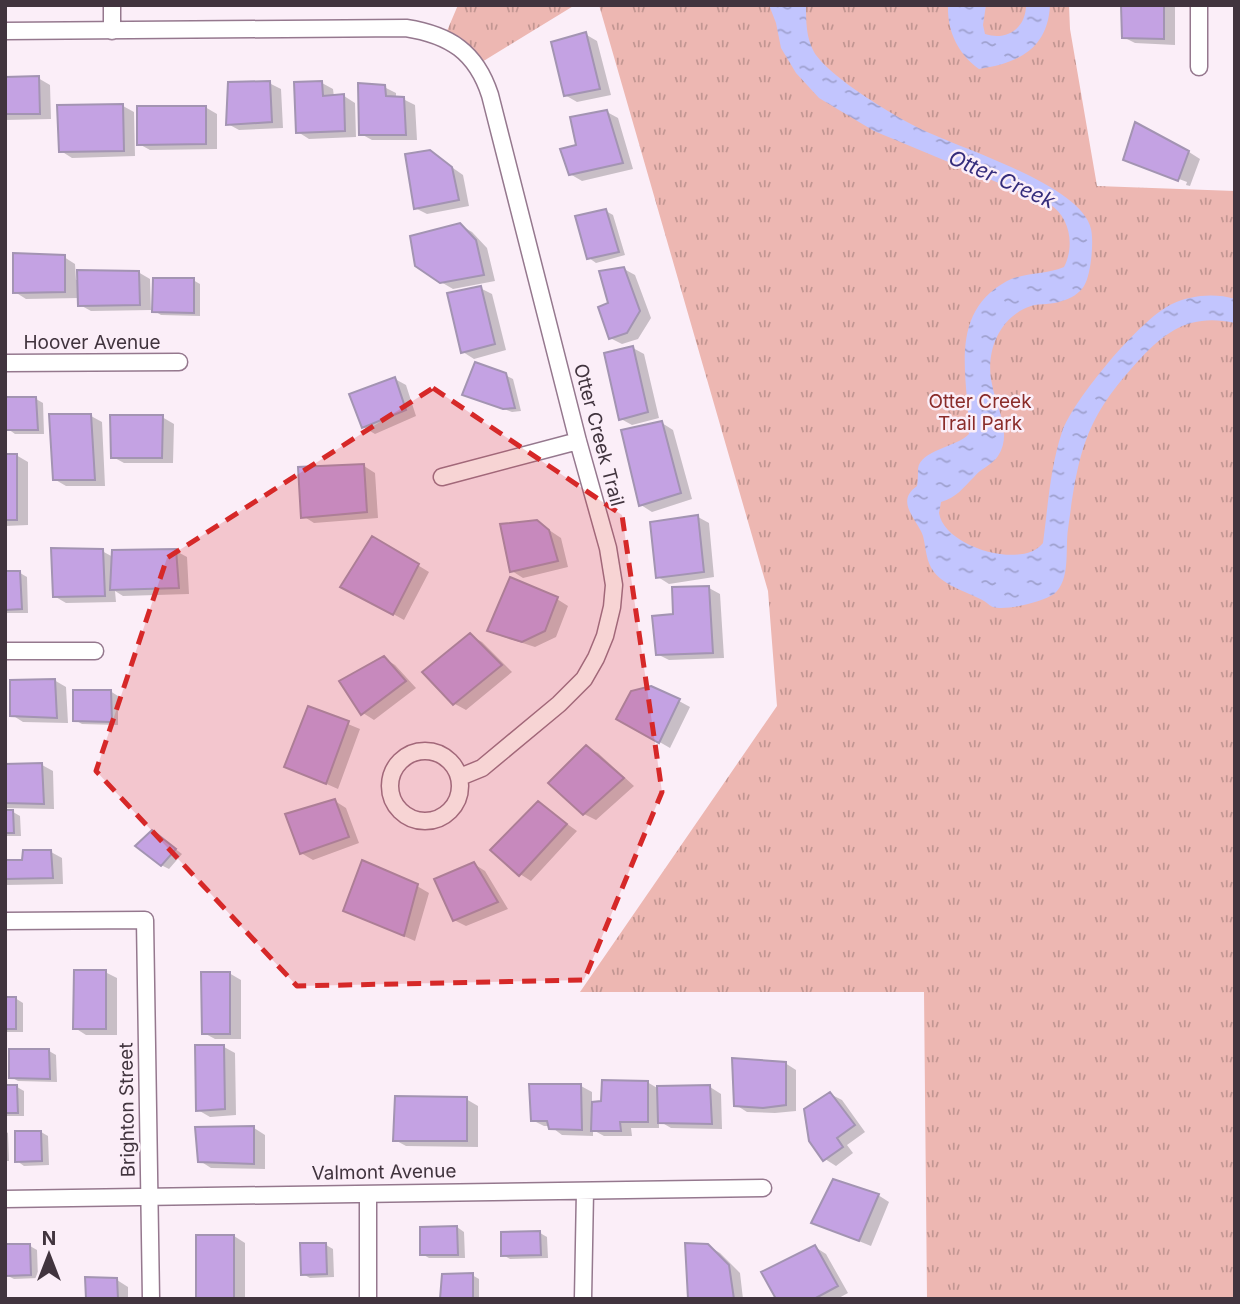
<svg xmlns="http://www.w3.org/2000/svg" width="1240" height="1304" viewBox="0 0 1240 1304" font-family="Inter,sans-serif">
  <defs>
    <pattern id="park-tufts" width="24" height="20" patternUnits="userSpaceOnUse" patternTransform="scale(1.75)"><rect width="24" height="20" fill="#edb7b2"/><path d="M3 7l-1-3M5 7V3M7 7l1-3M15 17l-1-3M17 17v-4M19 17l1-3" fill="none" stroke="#c29692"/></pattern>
    <pattern id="water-ripples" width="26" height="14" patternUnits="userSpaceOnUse" patternTransform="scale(1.75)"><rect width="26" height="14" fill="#c2c5fe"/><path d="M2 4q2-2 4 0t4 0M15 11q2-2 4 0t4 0" fill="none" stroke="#9fa1cf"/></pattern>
  </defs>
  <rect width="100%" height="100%" fill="#fbeef8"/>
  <path fill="url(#park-tufts)" d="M458,5h117l-98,60 -33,-27z
    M599,5h470l1,24 27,157 138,5v1108h-308l-3,-307h-344l197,-286 -9,-115z"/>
  <path fill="url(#water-ripples)" d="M769,5h37c0,16 0,33 8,47 15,25 80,64 107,77 40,20 161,56 170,100 3,13 0,46 -7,57 -4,7 -14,13 -22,15 -10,4 -21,2 -31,5 -33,11 -46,48 -39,78 4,23 21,49 6,72 -6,9 -18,13 -24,21 -12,12 -17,20 -33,25 0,1 -2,11 -2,11 5,34 84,57 104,30 5,-37 7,-75 19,-111 11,-32 79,-114 110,-128 19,-9 43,-11 63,-5v24c-41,-9 -66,5 -94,35 -56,60 -62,91 -73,171 -3,20 3,51 -14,65 -12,8 -47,17 -61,13 -3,-1 -7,-5 -9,-6 -16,-9 -38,-14 -50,-29 -8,-10 -8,-24 -11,-36 -5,-16 -29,-34 -6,-50 1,-6 1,-11 1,-17 2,-19 39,-22 51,-35 0,-54 -23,-120 38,-153 18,-9 38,-6 57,-14 11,-21 6,-51 -15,-63l-175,-73 -55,-33 -23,-25 -15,-25 -5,-25z
    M948,5h38l-3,20 2,9c21,7 41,-5 41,-29h24c-2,44 -32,58 -71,64 -21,-15 -32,-38 -31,-64z"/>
  <path fill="#0003" d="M1123,5h52v40l-40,-2 -12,-6z
    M585,34l12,7 14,54 -34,7 -12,-7z
    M38,78l12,7 1,34 -46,1v-41z
    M269,83l12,6 2,39 -44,2 -11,-6z
    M322,83l11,6 1,8 10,-1 11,7 1,34 -47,2 -11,-7z
    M384,87l12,6v5l7,1 12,6 2,35h-45l-11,-6z
    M123,106l11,6 1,44 -63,2 -11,-7z
    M205,107l12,7v35l-67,1 -11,-6z
    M607,112l11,6 15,51 -51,12 -12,-7 9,-28z
    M430,152l33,23 6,31 -42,8 -12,-6z
    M1189,152l11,7 -10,27 -4,-1 1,-3 -53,-20z
    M606,211l7,4 12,40 -29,8 -7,-5z
    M460,225l12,7 15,16 8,33 -42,8 -12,-7z
    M64,257l11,7 1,16 62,-8 12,7 1,31 -60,1 -11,-6 -1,-7 -53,1 -11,-7z
    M624,269l11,6 16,43 -13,21 -16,5 -12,-6v-34z
    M193,280l7,4v32l-39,-1 -8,-5z
    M480,288l12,6 14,56 -32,9 -11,-7z
    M633,348l11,6 15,64 -27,7 -11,-6z
    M505,375l8,4 8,32 -9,1 -48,-18z
    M395,379l11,6 10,31 -41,18 -12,-7z
    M36,399l7,4 1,31h-29l-7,-5z
    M91,416l11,6 3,64h-39l-12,-7z
    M162,417l12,7 -1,39h-49l-11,-6z
    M662,423l11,7 19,69 -40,13 -11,-7z
    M16,455l12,7v63l-23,1v-70z
    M364,466l11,7 3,45 -64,5 -11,-7z
    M698,517l11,6 5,54 -45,7 -11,-7z
    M537,522l24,16 7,29 -45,11 -11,-7z
    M373,538l56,34 -25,48 -61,-34z
    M102,551l11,6 63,-6 11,6 2,37 -66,2 -8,-5 1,11 -50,1 -12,-7z
    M5,573h15l7,4 1,36h-23z
    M709,588l11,6 4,64 -55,2 -12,-6z
    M557,599l11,7 -12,31 -21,10 -34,-11 -11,-6z
    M471,636l11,6 30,30 -46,38 -11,-6z
    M384,658l11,7 21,23 -42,32 -11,-7z
    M54,680l12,7 2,36 -45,-1 -11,-7z
    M110,691l8,5v29l-36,-1 -7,-4z
    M679,701l11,6 -20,41 -52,-30z
    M309,708l51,21 -22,60 -52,-23z
    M586,747l12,6 36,33 -38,34 -12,-6z
    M5,765h37l11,6 1,38 -49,-1z
    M335,801l11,7 13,35 -46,17 -12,-7z
    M538,803l39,28 -46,50 -11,-7z
    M5,812h8l7,4 1,20h-16z
    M153,832l29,22 -13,15 -8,-4z
    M51,852l11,6 1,26 -58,1v-23l19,-1z
    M474,864l11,7 23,38 -42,17 -12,-6z
    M417,886l12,7 -14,48 -70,-31z
    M105,972l12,6v57h-31l-11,-7z
    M229,973l12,7v59h-26l-11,-6z
    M15,998l8,5v29h-18v-33z
    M224,1047l11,6 1,62 -26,2 -12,-7z
    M49,1051l7,4 1,27 -39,-1 -7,-4z
    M785,1063l11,7v41l-21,2 -28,-1 -11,-7z
    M647,1082l12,7 51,-2 11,7 1,35 -51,-1 -12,-7v7h-28l1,8h-28l-11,-6v6l-31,-1 -12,-9h-6l-12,-6 49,-34 11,6v12l10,-1z
    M5,1087h12l7,4v25h-19z
    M830,1094l12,6 23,32 -18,13 6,8 -17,13 -11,-7z
    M466,1099l12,7v41l-72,-1 -11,-6z
    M254,1128l11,7v34l-54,-1 -11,-7 -3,-32z
    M5,1131l3,2 1,28h-4z
    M41,1132l7,4 1,29 -25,1 -7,-5z
    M878,1195l11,7 -18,44 -57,-23z
    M457,1227l7,5 1,26h-36l-7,-4z
    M540,1233l7,4 1,21 -38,1 -7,-4z
    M234,1236l11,7v56h-47z
    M326,1245l7,4 1,28 -24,1 -7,-4z
    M30,1246l7,4 1,28 -24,1 -8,-4z
    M708,1246l12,7 20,20 3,26h-53z
    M815,1247l11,7 22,39 -11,6h-59z
    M472,1275l7,4v20h-35z
    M117,1280l11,7v12h-40z"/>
  <path fill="#c4a2e3" stroke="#a394b2" stroke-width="2" d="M1121,5h43v34l-42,-1z
    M586,32l14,57 -36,7 -13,-54z
    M39,76l1,38h-35v-37z
    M270,81l2,41 -46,3 2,-43z
    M322,81l1,15 21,-2 1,37 -49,2 -2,-51z
    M358,83l27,2 1,11 18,1 2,38h-47z
    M123,104l1,47 -65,1 -2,-47z
    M137,106h69v38l-69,1z
    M607,110l16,53 -54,12 -9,-26 16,-4 -6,-28z
    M1135,122l54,29 -11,30 -55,-21z
    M430,150l22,17 7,33 -45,9 -9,-55z
    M606,209l13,43 -32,7 -12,-43z
    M460,223l16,17 8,35 -44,8 -25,-17 -5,-30z
    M13,253l52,2v37l-52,1z
    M624,267l16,44 -13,22 -18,6 -11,-32 10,-4 -9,-32z
    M77,270l62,1 1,34 -62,1z
    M153,278h41v35l-42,-1z
    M481,286l14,58 -34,9 -14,-60z
    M633,346l15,66 -29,8 -15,-67z
    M475,362l31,11 9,35 -12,1 -41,-14z
    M395,377l11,33 -44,18 -13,-34z
    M5,397h31l2,33h-32z
    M49,414h42l4,66h-42z
    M110,415h53l-1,43h-51z
    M662,421l19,72 -42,13 -18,-76z
    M5,454h12v66h-12z
    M364,464l3,48 -66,6 -3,-51z
    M698,515l6,57 -48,6 -6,-56z
    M537,520l12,10 9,31 -48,11 -10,-48z
    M372,536l47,28 -26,51 -53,-28z
    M51,548l52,1 2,47 -52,1z
    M176,549l3,39 -69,2 2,-40z
    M5,571h15l2,38 -17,1z
    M510,577l48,20 -13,34 -23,11 -35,-11z
    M709,586l4,67 -57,2 -4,-39 21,-2 -1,-27z
    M470,633l32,32 -49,40 -31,-33z
    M384,656l22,25 -45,34 -22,-34z
    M55,679l2,39 -47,-2v-36z
    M651,686l29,13 -21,44 -43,-24 15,-28z
    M73,690h38l1,32 -39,-1z
    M308,706l41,15 -23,63 -42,-17z
    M586,745l38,33 -41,37 -35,-32z
    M42,763l2,41 -39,-1v-39z
    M335,799l14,38 -49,17 -15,-40z
    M538,801l29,23 -48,52 -29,-26z
    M5,810h8l1,23h-9z
    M152,830l24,19 -15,17 -26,-20z
    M23,850h28l2,28 -48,1v-19h17z
    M362,860l56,24 -14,52 -61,-25z
    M474,862l24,40 -45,19 -19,-42z
    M74,970h32v59h-33z
    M201,972h29v62h-28z
    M5,997h11v32h-11z
    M195,1045h29l1,64 -29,2z
    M9,1049h40l1,30 -41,-1z
    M732,1058l54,4v43l-23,3 -29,-2z
    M602,1080l46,1v41h-28l1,9h-30l1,-29 9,-1z
    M529,1084h52l1,46 -33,-1 -2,-8h-16z
    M5,1085h12l1,28h-13z
    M710,1085l2,39 -54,-1 -1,-37z
    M830,1092l25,33 -18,13 6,9 -20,14 -14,-20 -5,-32z
    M395,1096l72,1v44h-74z
    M254,1126v38l-56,-2 -3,-35z
    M15,1131h26l1,30 -27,1z
    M833,1179l46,15 -20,47 -48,-18z
    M457,1226l1,29h-38v-28z
    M540,1231l1,24 -40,1v-24z
    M196,1235h38v64h-38z
    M300,1243h26l1,31 -26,1z
    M685,1243l23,1 21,21 5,34h-46z
    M5,1244h25l1,31 -26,1z
    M815,1245l23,41 -24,13h-38l-15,-27z
    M473,1273v26h-33l2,-25z
    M85,1277l32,1 1,21h-32z"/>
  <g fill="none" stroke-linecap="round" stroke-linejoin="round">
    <defs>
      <path id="minor" d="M112,5v26
        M5,31l401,-3c44,7 70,24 84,67l88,346 30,107 6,37 -2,22 -7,29 -9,22 -12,21 -25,25 -77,64 -22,9
        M1199,67v-62
        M5,363l174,-1
        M442,477l136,-36
        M5,651h90
        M390 786a35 35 0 1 1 70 0a35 35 0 1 1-70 0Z
        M5,921l140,-1 6,379
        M5,1199l758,-11
        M368,1299v-105
        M583,1299l2,-108"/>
    </defs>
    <use href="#minor" stroke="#95788e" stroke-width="19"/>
    <use href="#minor" stroke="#fff" stroke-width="16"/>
  </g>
  <path fill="#d62828" fill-opacity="0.2" stroke="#d62828" stroke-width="5" stroke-dasharray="14 9" stroke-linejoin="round" d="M433,388l189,127 40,277 -78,188 -287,6 -201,-215 71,-213z"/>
  <g text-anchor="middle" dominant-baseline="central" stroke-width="5" stroke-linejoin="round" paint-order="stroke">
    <g font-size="19" fill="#41343e" stroke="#fbeef8">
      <text x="92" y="342">Hoover Avenue</text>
      <text transform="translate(599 435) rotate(75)">Otter Creek Trail</text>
      <text transform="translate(127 1110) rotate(-91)">Brighton Street</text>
      <text transform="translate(384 1172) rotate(-1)">Valmont Avenue</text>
    </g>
    <g font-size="19" fill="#8a2c2a" stroke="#fbeef8">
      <text x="980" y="401">Otter Creek<tspan x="980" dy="22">Trail Park</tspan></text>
    </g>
    <g font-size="21" font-style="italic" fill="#352d7c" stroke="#fbeef8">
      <text transform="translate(1002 179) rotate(24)">Otter Creek</text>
    </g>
  </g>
  <rect width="1240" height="1304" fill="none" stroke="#41343e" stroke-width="14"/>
  <g transform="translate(49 1255)" stroke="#fbeef8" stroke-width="5" paint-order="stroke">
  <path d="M0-5L12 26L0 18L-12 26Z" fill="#41343e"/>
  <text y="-10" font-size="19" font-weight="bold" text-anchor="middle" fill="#41343e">N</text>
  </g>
</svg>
